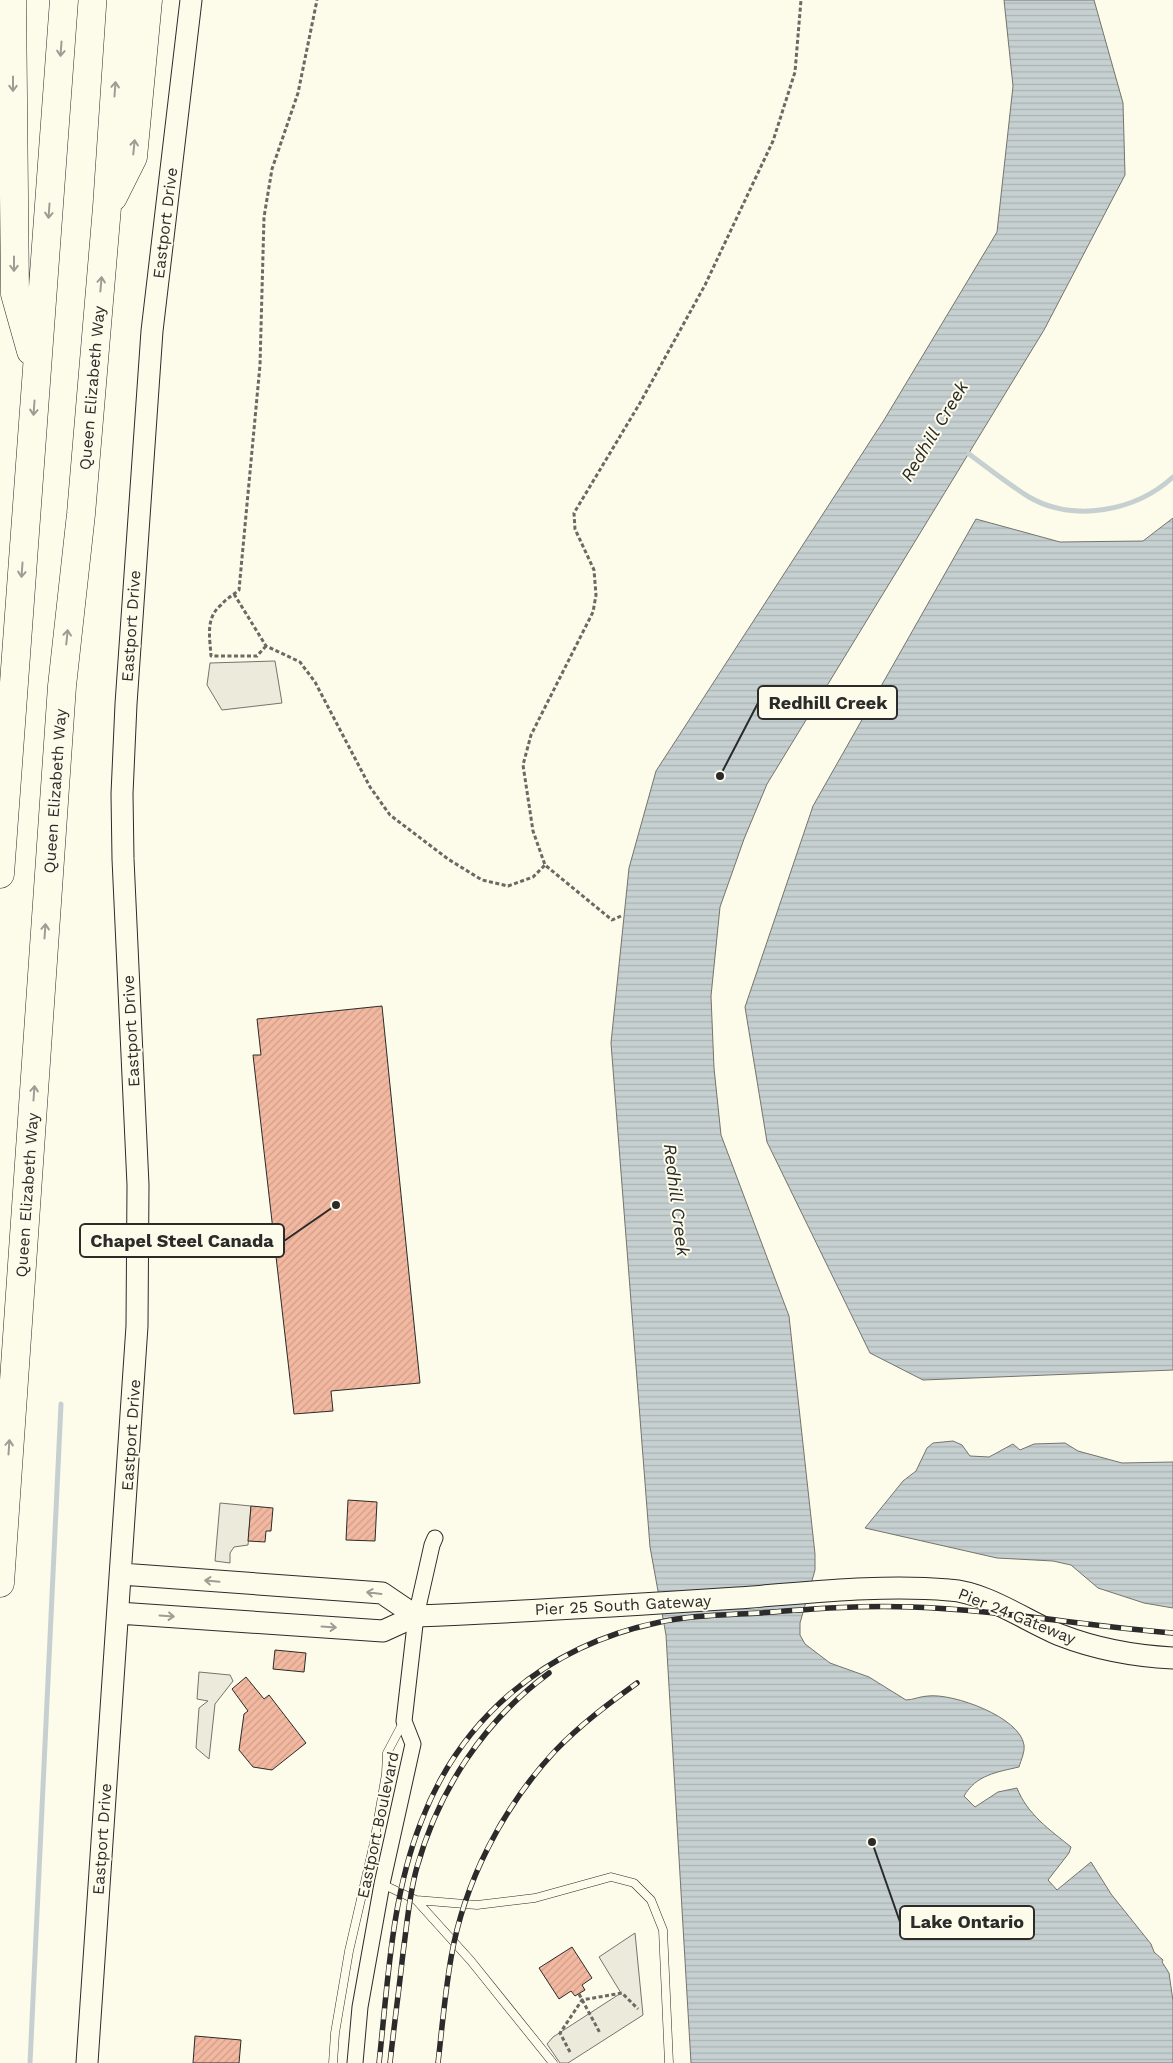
<svg xmlns="http://www.w3.org/2000/svg" width="1173" height="2063" viewBox="0 0 1173 2063" font-family="'Work Sans',sans-serif">
  <defs>
    <pattern id="water-rules" width="6" height="5" patternUnits="userSpaceOnUse" patternTransform="scale(1.25)"><rect width="6" height="5" fill="#c7d0d0"/><path d="M0 2.5h6" fill="none" stroke="#abb3b3"/></pattern>
    <pattern id="building-hatch" width="6" height="6" patternUnits="userSpaceOnUse" patternTransform="scale(1.25)"><rect width="6" height="6" fill="#f2b8a0"/><path d="M-1 1l2-2M0 6l6-6M5 7l2-2" fill="none" stroke="#d09e8a"/></pattern>
  </defs>
  <rect width="100%" height="100%" fill="#fdfbea"/>
  <path fill="#eceadb" stroke="#74746e" d="M275,661l7,42 -60,7 -15,-25 3,-22z
    M220,1503l31,3 -3,39 -14,2 -4,6v10l-15,-2z
    M199,1672l31,3 3,6 -18,23 -6,55 -13,-11 3,-40 9,-7 -11,-2z
    M635,1933l8,82 -75,48h-8l-13,-19 6,-7 68,-44 -22,-36z"/>
  <path fill="url(#water-rules)" stroke="#74746e" d="M1004,0h90l29,103 2,72 -81,155 -277,454 -23,55 -24,68 -9,89 3,72 7,67 68,181 26,238v16l-15,53v12l5,9 25,19 39,14 37,23c7,0 15,-4 22,-4 25,-3 92,21 96,49 1,7 -3,15 -5,22 -22,5 -43,8 -55,29l11,11 23,-15 19,-4c10,26 33,42 54,59l-2,6 -21,27 9,10 34,-28 20,32 40,50 3,8 9,8 -1,2 7,11 4,28v62h-482l-25,-428 -16,-88 -39,-504 18,-175 27,-97 228,-351 113,-188 16,-146z
    M1173,518v852l-250,10 -53,-27 -103,-211 -22,-135 68,-201 163,-287 84,23 83,-1z
    M953,1441l9,4 8,11 19,1 24,-13 7,6 14,-6 31,-1 13,8 44,12 51,-1v146l-29,-5 -46,-15 -27,-23 -18,-4 -56,-3 -132,-30 38,-47 13,-10 11,-23 6,-5z"/>
  <g fill="none" stroke-linecap="round" stroke-linejoin="round">
    <path stroke="#c7d0d0" stroke-width="5" d="M969,454c19,14 39,30 60,43 45,26 107,14 144,-20
      M30,2063l31,-659"/>
  </g>
  <path fill="url(#building-hatch)" stroke="#2b2b2b" d="M382,1006l38,377 -89,8 2,20 -39,3 -41,-359h8l-4,-36z
    M348,1500l29,2 -2,39 -29,-1z
    M251,1506l22,2 -2,23h-5l-1,11 -17,-1z
    M275,1650l31,3 -2,19 -31,-3z
    M246,1677l18,22 5,-4 37,48 -34,27 -19,-3 -14,-17 5,-36 4,-3 -16,-22z
    M572,1947l20,31 -10,7 3,5 -10,6 -4,-5 -12,8 -20,-31z
    M195,2036l46,4 -2,23h-46z"/>
  <g fill="none" stroke-linecap="round" stroke-linejoin="round">
    <defs>
      <path id="lane" d="M382,1884l34,16 55,61 82,102
        M416,1900l61,5 58,-7 76,-21 23,6 17,17 12,30 6,133
        M333,2063l2,-30 14,-82 25,-108 12,-69 1,-21 17,-32"/>
      <path id="street" d="M355,2063l5,-56 22,-123 31,-140 -9,-23 12,-105 16,-71 3,-7"/>
      <path id="secondary" d="M121,1574l261,19 34,23
        M118,1613l265,18 33,-15c107,-4 214,-11 321,-18 70,-5 142,-14 212,-8 37,2 77,31 111,45 36,14 74,21 113,23
        M87,2063l50,-737 1,-141 -15,-326 -1,-65 4,-90 26,-373 39,-331"/>
      <path id="highway" d="M12,0l3,294 16,57
        M113,197l20,-40 15,-157
        M0,874l64,-874
        M0,1583l62,-897 19,-172 26,-307 14,-207"/>
    </defs>
    <use href="#lane" stroke="#2b2b2b" stroke-width="9"/>
    <use href="#street" stroke="#2b2b2b" stroke-width="17"/>
    <use href="#secondary" stroke="#2b2b2b" stroke-width="23"/>
    <use href="#highway" stroke="#2b2b2b" stroke-width="29"/>
    <path stroke="#6a6964" stroke-width="3" stroke-dasharray="4 2.5" stroke-linecap="butt" d="M234,594l32,52 34,16 15,20 55,105 20,28 58,44 34,21 26,6 25,-9 12,-12
      M266,646l-9,10h-46c-1,-18 -6,-38 10,-51 5,-6 12,-10 18,-15l21,-225 4,-148 8,-48 26,-76 19,-93
      M621,916l-9,4 -67,-55 -12,-34 -10,-66 8,-30 62,-123 3,-17 -2,-25 -19,-41 -1,-16 66,-110 65,-118 68,-144 22,-69 6,-72
      M579,1994l21,39
      M570,2052l-10,-19 22,-33 40,-7 16,16"/>
    <use href="#lane" stroke="#fdfbea" stroke-width="8"/>
    <use href="#street" stroke="#fdfbea" stroke-width="15"/>
    <use href="#secondary" stroke="#fdfbea" stroke-width="21"/>
    <use href="#highway" stroke="#fdfbea" stroke-width="28"/>
    <defs>
      <path id="rail" d="M379,2063c9,-80 12,-165 42,-241 40,-105 126,-176 235,-199 34,-8 69,-8 104,-10 50,-4 101,-8 152,-6 88,3 174,19 261,26
        M390,2063c4,-37 9,-73 13,-110 4,-28 6,-58 14,-86 22,-78 67,-146 132,-194
        M438,2063c4,-35 7,-70 13,-105 13,-76 52,-151 104,-207 25,-26 53,-47 82,-68"/>
    </defs>
    <use href="#rail" stroke="#2b2b2b" stroke-width="5.5"/>
    <use href="#rail" stroke="#fdfbea" stroke-width="4" stroke-dasharray="11" stroke-linecap="butt"/>
  </g>
  <defs><path id="oneway-shaft" d="M-6 0H5M1.5-3L5.5 0L1.5 3" fill="none" stroke-width="1.6" stroke-linecap="round" stroke-linejoin="round" transform="scale(1.25)"/></defs>
  <g stroke="#9e9d94">
    <use href="#oneway-shaft" transform="translate(61 49) rotate(94)"/>
    <use href="#oneway-shaft" transform="translate(13 84) rotate(90)"/>
    <use href="#oneway-shaft" transform="translate(115 89) rotate(-86)"/>
    <use href="#oneway-shaft" transform="translate(134 147) rotate(-84)"/>
    <use href="#oneway-shaft" transform="translate(49 211) rotate(94)"/>
    <use href="#oneway-shaft" transform="translate(14 264) rotate(90)"/>
    <use href="#oneway-shaft" transform="translate(101 284) rotate(-85)"/>
    <use href="#oneway-shaft" transform="translate(34 408) rotate(94)"/>
    <use href="#oneway-shaft" transform="translate(22 570) rotate(94)"/>
    <use href="#oneway-shaft" transform="translate(67 637) rotate(-84)"/>
    <use href="#oneway-shaft" transform="translate(45 931) rotate(-86)"/>
    <use href="#oneway-shaft" transform="translate(34 1093) rotate(-86)"/>
    <use href="#oneway-shaft" transform="translate(9 1447) rotate(-86)"/>
    <use href="#oneway-shaft" transform="translate(212 1581) rotate(-175)"/>
    <use href="#oneway-shaft" transform="translate(374 1593) rotate(-173)"/>
    <use href="#oneway-shaft" transform="translate(167 1616) rotate(4)"/>
    <use href="#oneway-shaft" transform="translate(329 1627) rotate(4)"/>
  </g>
  <g text-anchor="middle" dominant-baseline="central" stroke-width="4" stroke-linejoin="round" paint-order="stroke">
    <g font-size="16" fill="#2b2b2b" stroke="#fdfbea">
      <text transform="translate(165 223) rotate(-83)">Eastport Drive</text>
      <text transform="translate(92 388) rotate(-85)">Queen Elizabeth Way</text>
      <text transform="translate(131 626) rotate(-86)">Eastport Drive</text>
      <text transform="translate(55 791) rotate(-86)">Queen Elizabeth Way</text>
      <text transform="translate(131 1031) rotate(-93)">Eastport Drive</text>
      <text transform="translate(27 1195) rotate(-86)">Queen Elizabeth Way</text>
      <text transform="translate(131 1435) rotate(-86)">Eastport Drive</text>
      <text transform="translate(623 1605) rotate(-3)">Pier 25 South Gateway</text>
      <text transform="translate(1017 1616) rotate(22)">Pier 24 Gateway</text>
      <text transform="translate(378 1825) rotate(-78)">Eastport Boulevard</text>
      <text transform="translate(102 1839) rotate(-86)">Eastport Drive</text>
    </g>
    <g font-size="18" font-style="italic" fill="#2b2b2b" stroke="#fdfbea">
      <text transform="translate(934 431) rotate(-59)">Redhill Creek</text>
      <text transform="translate(677 1200) rotate(83)">Redhill Creek</text>
    </g>
  </g>
  <path fill="none" stroke="#2b2b2b" stroke-width="2" d="M720 776L758 703M336 1205L284 1241M872 1842L900 1922"/>
  <g fill="#2b2b2b" stroke="#fdfbea" stroke-width="2">
    <circle cx="720" cy="776" r="5"/>
    <circle cx="336" cy="1205" r="5"/>
    <circle cx="872" cy="1842" r="5"/>
  </g>
  <g fill="#fdfbea" stroke="#2b2b2b" stroke-width="2">
    <rect x="758" y="686" width="139" height="33" rx="5"/>
    <rect x="80" y="1224" width="204" height="33" rx="5"/>
    <rect x="900" y="1906" width="134" height="33" rx="5"/>
  </g>
  <g font-size="18" text-anchor="middle" font-weight="bold" fill="#2b2b2b">
    <text x="828" y="709">Redhill Creek</text>
    <text x="182" y="1247">Chapel Steel Canada</text>
    <text x="967" y="1928">Lake Ontario</text>
  </g>
</svg>
